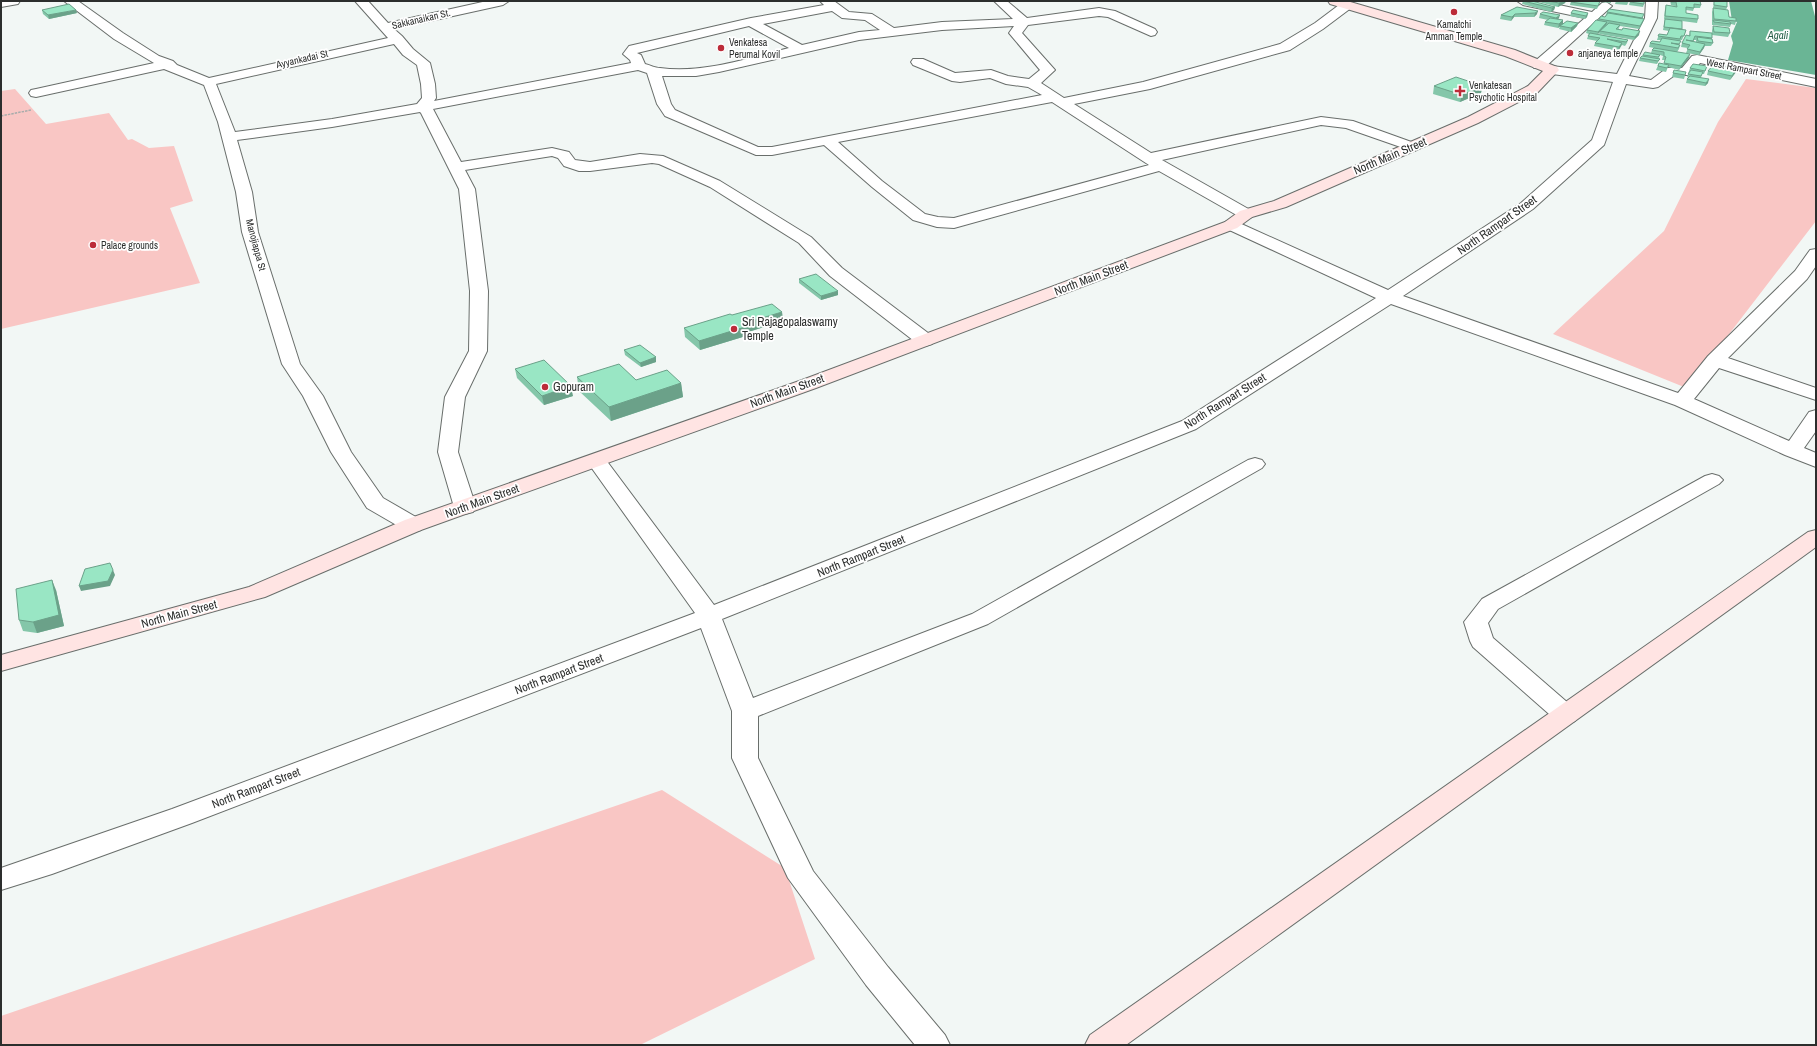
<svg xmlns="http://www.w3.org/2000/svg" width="1817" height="1046" viewBox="0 0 1817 1046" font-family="'Archivo Narrow',sans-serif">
  <rect width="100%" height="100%" fill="#f2f7f5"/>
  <path fill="#f9c6c4" d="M1746,79l70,9v133l-116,151 -16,15 -131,-53 111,-103 54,-109z
    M15,89l31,35 63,-11 19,27 4,-1 17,9 25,-2 19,55 -23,7 30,75 -199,46v-238z
    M662,790l123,78 30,91 -175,86h-639v-29z"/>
  <path fill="#6ab595" d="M1729,1h82l5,19v55l-88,-15 5,-17 -2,-7 6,-14 -5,-1z"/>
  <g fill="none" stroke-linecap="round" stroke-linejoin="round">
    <defs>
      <path id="street" d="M1,1h19l-2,3 -17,3z
        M64,1h14l45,32 36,23 14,5 4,4 32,13 179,-40 -33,-37h13l20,22 99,-22h22l-6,4 -109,24 8,7 11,13 17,14 5,21 1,14 -2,3 197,-38 -1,-3 -7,-6 6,-8 122,-28 73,-13 -4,-4h14l15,11 23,2 22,14 48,-6 71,-3 -19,-18h13l20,17 72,-10 16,3 40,18 2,3 -2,3 -4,1 -43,-19 -9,-1 -71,9 -6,8 33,37 -14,13 23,15 79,-16 137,-38 35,-21 28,-21 4,-1 6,4 -2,3 -28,21 -33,21 -140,39 -76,15 77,49 170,-36 32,4 64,23 2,3 -2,3 -5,1 -66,-23 -25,-3 -159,35 90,51 2,3 -2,3 -6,2 -6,-2 -81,-46 -205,57 -17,-1 -24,-7 -41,-33 -48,-42 -52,10h-16l-91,-39 -8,-12 -10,-31 -9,-3 -205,39 28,53 91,-14 17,4 6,8 15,2 50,-8 23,2 57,25 91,56 31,31 90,68 2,4 -2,4 -7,2 -7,-2 -88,-68 -31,-33 -89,-56 -51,-23 -7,-1 -62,8h-11l-15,-5 -6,-8 -6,-2 -87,14 10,19 13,102 -1,60 -22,46 -7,55 18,55 -3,5 -8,2 -8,-2 -3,-5 -16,-55 7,-55 24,-46 1,-60 -11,-102 -38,-76 -1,-1 -88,15 -95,13 15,52 6,40 42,132 23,32 28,56 32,46 38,22 3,5 -3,5 -8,2 -8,-2 -38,-22 -36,-56 -28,-56 -21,-32 -40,-132 -6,-40 -18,-70 -14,-37 -40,-16 -128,28 -5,-1 -2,-3 2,-3 5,-1 118,-26 -40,-24zM832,11l10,7 23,2 15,10 -21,2 -57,13 -39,-21zM749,26l40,22c-41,10 -87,26 -129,20 -5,0 -10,-3 -15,-4l-4,-9 -4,-2zM1014,26l-5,7 31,37 -11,9 -21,-3 -17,-6 -36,3 -32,-14h-10l-2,3 2,3 39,16 8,1 30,-4 16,6 22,3 14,8 -270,52h-14l-83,-37 -4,-6 -9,-28h34l23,-4 140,-32 83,-10zM394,44l9,11 14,10 4,19 1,14 -5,6 -85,15 -97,13 -19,-48zM1052,102l97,63 -195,53 -16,-1 -13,-3 -43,-33 -44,-39z
        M1517,1h23l52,11 10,-9 4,-1 6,4 -68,62h-10l-2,-3 2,-3 51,-44 -62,-13z
        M1646,1h12l-1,17 -28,58 22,4 16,-12h15l10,-12 5,-1 119,24v8l-116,-24 -10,12h-15l-17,12 -5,1 -27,-4 -22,61 -71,64 -130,87 275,97 30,-37 87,-85 15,-21 6,-1v17l-9,13 -79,79 88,30v12l-97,-32 -25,31 95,42 20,-29 7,-2v21l-12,17 12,5v14l-31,-12 -110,-50 -284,-101 -195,125 -474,190 31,79 219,-84 276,-154 7,-2 7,2 3,4 -3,4 -274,156 -230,92v42l55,113 75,96 57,68 5,10h-35l-49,-60 -78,-107 -56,-120v-47l-31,-83 -509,195 -140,51 -51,16v-22l171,-59 523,-196 -109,-153 3,-4 7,-2 7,2 111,149 468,-184 194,-123 -151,-70 -2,-3 2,-3 6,-2 6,2 151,68 133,-87 71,-63 21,-58 -61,-8 -5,-1 -2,-3 2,-3 5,-1 65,8 28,-56z
        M1712,474l7,2 4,4 -4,4 -221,125 -10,14 5,15 82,71 4,6 -4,6 -9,3 -9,-3 -84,-74 -3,-6 -6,-19 18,-23 223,-123z"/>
      <path id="secondary" d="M1328,1h19l168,49 42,17 2,3 -21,22 -60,31 -192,84 -34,10 -15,11 -421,160 -395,142 -156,67 -264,74v-16l248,-68 156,-67 397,-140 423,-158 15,-11 34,-10 194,-84 60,-31 15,-15 -38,-15 -175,-52z
        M1816,530v17l-690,498h-41l5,-10 718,-503z"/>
    </defs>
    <use href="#street" stroke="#696e6b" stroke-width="2"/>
    <use href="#secondary" stroke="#696e6b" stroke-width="2"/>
    <path stroke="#a8acab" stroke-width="1.5" stroke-dasharray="2.5 1" stroke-linecap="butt" d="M1,116l30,-6"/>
    <use href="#street" fill="#fff" fill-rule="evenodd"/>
    <use href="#secondary" fill="#ffe4e3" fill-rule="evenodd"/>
  </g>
  <path fill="#84c6a9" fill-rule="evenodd" d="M1523,1l32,6 -1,3 -3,2 -29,-8z
    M1540,1h26l-1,2 -7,4 -19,-5z
    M1571,1h40v2l-11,-1 -3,7 -27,-4z
    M1616,1h13l-2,4 -12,-1z
    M1630,1h15l-2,6 -14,-2z
    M1670,1h30l1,4 -1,3h-6l-1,3 -7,-1v3l12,6 -1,4 -15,-2 -1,9h5l-4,10h-2l-1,5h1l-1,4 -2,3 12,6 -10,12 -11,-3 -2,5 -10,-2 3,-7 5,1 1,-4h-3l1,-4 -3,-1 -1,3 1,1 -3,5 -18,-3 1,-3 3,-3 8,-2 1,-3 2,-2 -5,-1 1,-4 10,-1 1,-2h-4l2,-6 8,1 2,-4 -6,-1 2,-11h-1l1,-10 1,-4 9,1 -4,-1z
    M1714,1h13v6l-1,3 3,7 7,4 -1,4 -4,-1 -1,3 -18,-2v-13l1,-3z
    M1517,7l20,7 -3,3h-20l-3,4 -11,-2 1,-4z
    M42,10l35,3 -28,6 -6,-5z
    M1607,12l36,5v5l-4,7 -19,-3 -2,4 21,5 -5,5 -35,-6 1,-2 -3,2 31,6 -1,3 -2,3 -3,-1 -4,6 -24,-5 1,-3 2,-2 -10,-2 1,-3 1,-2 -3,-1 1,-3 11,-10 1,-1 6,-2z
    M1571,13h17l-1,4 -2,2 -15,-3z
    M1540,14l19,4 -1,1 5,1v4l15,-1 -1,3 -6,6 -12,-3 1,-3 -2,2 -14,-3 1,-3 3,-2 -9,-2z
    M1713,26l17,7 -2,4 -16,-2v-5z
    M1690,31l22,7 1,5 -2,3h-6l-6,9 -13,-2 2,-5 -7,-1 1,-4 7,-7zM1694,40h2v2l-3,-1z
    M1707,66l-3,8h-2l-1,4 7,5 -3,3 -19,-3 1,-4 1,-2h-1l3,-9z
    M1708,71l28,1 -6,8 -23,-5z
    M1686,72l-2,7 -12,-2 1,-4z
    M1434,86l47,7 -21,9 -27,-8z
    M799,279l39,16 -17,5 -22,-17z
    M782,312l1,9 -38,12 1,3 -46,14 -15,-13 -1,-9 48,-13z
    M624,350l32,7v5l-15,5 -16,-12z
    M515,369l58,27 -29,9 -27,-27z
    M577,377l104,6 2,14 -72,24 -32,-30z
    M56,590l8,36 -27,7 -14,-2 -4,-11z"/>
  <path fill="#6ba189" d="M1563,1h3l-1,2 -7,4 1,-4z
    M1555,7l-1,3 -3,2 1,-4z
    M76,10l1,3 -28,6 -1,-4z
    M1538,11l-1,3 -3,3 1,-4z
    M1588,13l-1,4 -2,2 1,-3z
    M1515,14l-1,3 -3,4 1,-4z
    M1560,15l-1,3 -3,3v-3z
    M1644,19l-1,3 -4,7 1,-3z
    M1563,20v4l-5,4 1,-4z
    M1607,22l-1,3 -6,6v1l-3,3 1,-3z
    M1578,23l-1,3 -6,6v-4z
    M1640,31l-1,4 -5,5 1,-3z
    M1622,43l-1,3 -3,5 1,-4z
    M1705,44l-1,4 -5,7 1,-3z
    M1690,54l-1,4 -10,12 2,-4z
    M1737,68l-1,4 -6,8 2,-4z
    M1709,79l-1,4 -3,3 1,-3z
    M1483,86l-2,7 -21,9 2,-7z
    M838,291v4l-17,5v-4z
    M782,312l1,9 -38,12 1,3 -46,14 -1,-9 43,-17z
    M656,357v5l-15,5 -1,-4z
    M681,383l2,14 -72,24 -2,-14z
    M571,386l2,10 -29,9 -2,-9z
    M113,570l2,5 -5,11 -29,5 -2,-5z
    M52,580l4,10 8,36 -27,7 -4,-11z"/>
  <path fill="#99e6c4" stroke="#6ba189" d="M1523,1h9l23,6 -3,1z
    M1548,1h15l-4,2z
    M1571,1h29l-2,5 -27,-4z
    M1630,1h14v3l-14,-2z
    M1671,1h29l1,4 -7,-1v4l-8,-1v6l12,2v4l-33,-3 1,-11 11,2 -1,-5h-5z
    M1714,1h13v6l-13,-2z
    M69,4l7,6 -28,5 -6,-5z
    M1517,7l21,4 -3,2 -20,1 -3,3 -11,-2z
    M1713,8l15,2 1,7 7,1v3l-22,-2z
    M1609,9l35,5 -2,4 -35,-6z
    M1573,10l15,3 -2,3 -15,-3z
    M1543,12l17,3 -4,3 -16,-4z
    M1608,13l36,6 -4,7 -41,-7 2,-3 4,1z
    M1550,18l13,2 -4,4 -14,-2z
    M1665,19l17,2v8l-18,-2z
    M1596,20l11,2 -9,10 -11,-2z
    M1713,20l17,2 1,2 -17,-2z
    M1567,21l11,2 -7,5 -11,-2z
    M1609,23l11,2 -4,4 6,1 1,-2 17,3 -5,6 -35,-6z
    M1713,26l16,2 1,5 -16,-1z
    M1670,28l16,2 -2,6h-3l-1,3 -22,-3 1,-2 8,1z
    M1690,31l22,2v5l-17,-2 -2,5 -7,-1 19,4 -5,8 -13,-3 3,-4 -8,-2 4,-8 4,1z
    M1590,33l38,7 -2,2 -19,-3 15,4 -3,4 -24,-4 5,-5 -12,-2z
    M1697,37l15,2 1,4 -15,-2z
    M1662,38l19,3 -2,3 -8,-1 9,2 -2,3 -28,-5 2,-2 8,1z
    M1654,48l36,6 -9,12 -17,-3 2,-6 -2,-1v-4l-12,-2z
    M1645,52l15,3 -2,2 -15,-2z
    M1642,56l18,3 -2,2 -18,-3z
    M1659,63l10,2 -2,3 -9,-2z
    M1693,64l14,2 -2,5 -15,-3z
    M1714,64l23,4 -5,8 -24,-5z
    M1674,70l12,2 -1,3 -12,-2z
    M1691,70l12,2 -2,4 -13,-2z
    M1690,76l19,3 -3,4 -19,-4z
    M1456,77l27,9 -21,9 -28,-9z
    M816,274l22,17 -17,5 -22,-17z
    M772,304l10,8 -40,12 3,3 -46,14 -15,-13 46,-14 2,1z
    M640,345l16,12 -16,6 -16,-13z
    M544,360l27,26 -29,10 -27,-27z
    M619,364l17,16 31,-10 14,13 -72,24 -32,-30z
    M110,563l3,7 -5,11 -29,5 6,-17z
    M52,580l7,35 -26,7 -14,-2 -3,-31z"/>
  <g fill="#bc2c39" stroke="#fff" stroke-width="1.5">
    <circle cx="1454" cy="12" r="4"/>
    <circle cx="721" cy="48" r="4"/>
    <circle cx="1570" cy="53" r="4"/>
    <path d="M1458 85h4v4h4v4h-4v4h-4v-4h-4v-4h4z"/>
    <circle cx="93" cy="245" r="4"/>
    <circle cx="734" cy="329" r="4"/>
    <circle cx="545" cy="387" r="4"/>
  </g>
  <g text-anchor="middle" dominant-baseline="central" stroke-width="3.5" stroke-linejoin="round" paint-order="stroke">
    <g font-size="10" fill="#2c2e2d" stroke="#fff">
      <text transform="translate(421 19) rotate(-13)">Sakkanaikan St.</text>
      <text transform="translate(302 59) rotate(-13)">Ayyankadai St</text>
      <text transform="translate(1744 69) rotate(11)">West Rampart Street</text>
      <text transform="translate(256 245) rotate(75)">Manojiappa St</text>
    </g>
    <g font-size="10" fill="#2c2e2d" stroke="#fff" text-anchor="start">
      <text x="1454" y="24" text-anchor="middle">Kamatchi<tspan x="1454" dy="12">Amman Temple</tspan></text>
      <text x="729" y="42">Venkatesa<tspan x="729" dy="12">Perumal Kovil</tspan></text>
      <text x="1578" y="53">anjaneya temple</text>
      <text x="1469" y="85">Venkatesan<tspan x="1469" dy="12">Psychotic Hospital</tspan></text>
      <text x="101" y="245">Palace grounds</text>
    </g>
    <g font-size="11" font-style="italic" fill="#266049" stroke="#fff">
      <text x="1778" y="35">Agali</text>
    </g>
    <g font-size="12" fill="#2c2e2d" stroke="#fff">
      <text transform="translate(1390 156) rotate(-23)">North Main Street</text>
      <text transform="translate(1497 225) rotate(-35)">North Rampart Street</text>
      <text transform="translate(1091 278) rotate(-21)">North Main Street</text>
      <text transform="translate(787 391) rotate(-20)">North Main Street</text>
      <text transform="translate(1225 401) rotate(-32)">North Rampart Street</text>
      <text transform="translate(482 501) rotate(-20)">North Main Street</text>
      <text transform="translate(861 556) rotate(-22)">North Rampart Street</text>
      <text transform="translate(179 614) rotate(-15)">North Main Street</text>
      <text transform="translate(559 674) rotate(-21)">North Rampart Street</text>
      <text transform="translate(256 788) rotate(-21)">North Rampart Street</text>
    </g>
    <g font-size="12" fill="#2c2e2d" stroke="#fff" text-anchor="start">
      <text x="742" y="322">Sri Rajagopalaswamy<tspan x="742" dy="14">Temple</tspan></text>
      <text x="553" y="387">Gopuram</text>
    </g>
  </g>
  <rect width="1817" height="1046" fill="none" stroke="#2c2e2d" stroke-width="4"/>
</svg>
